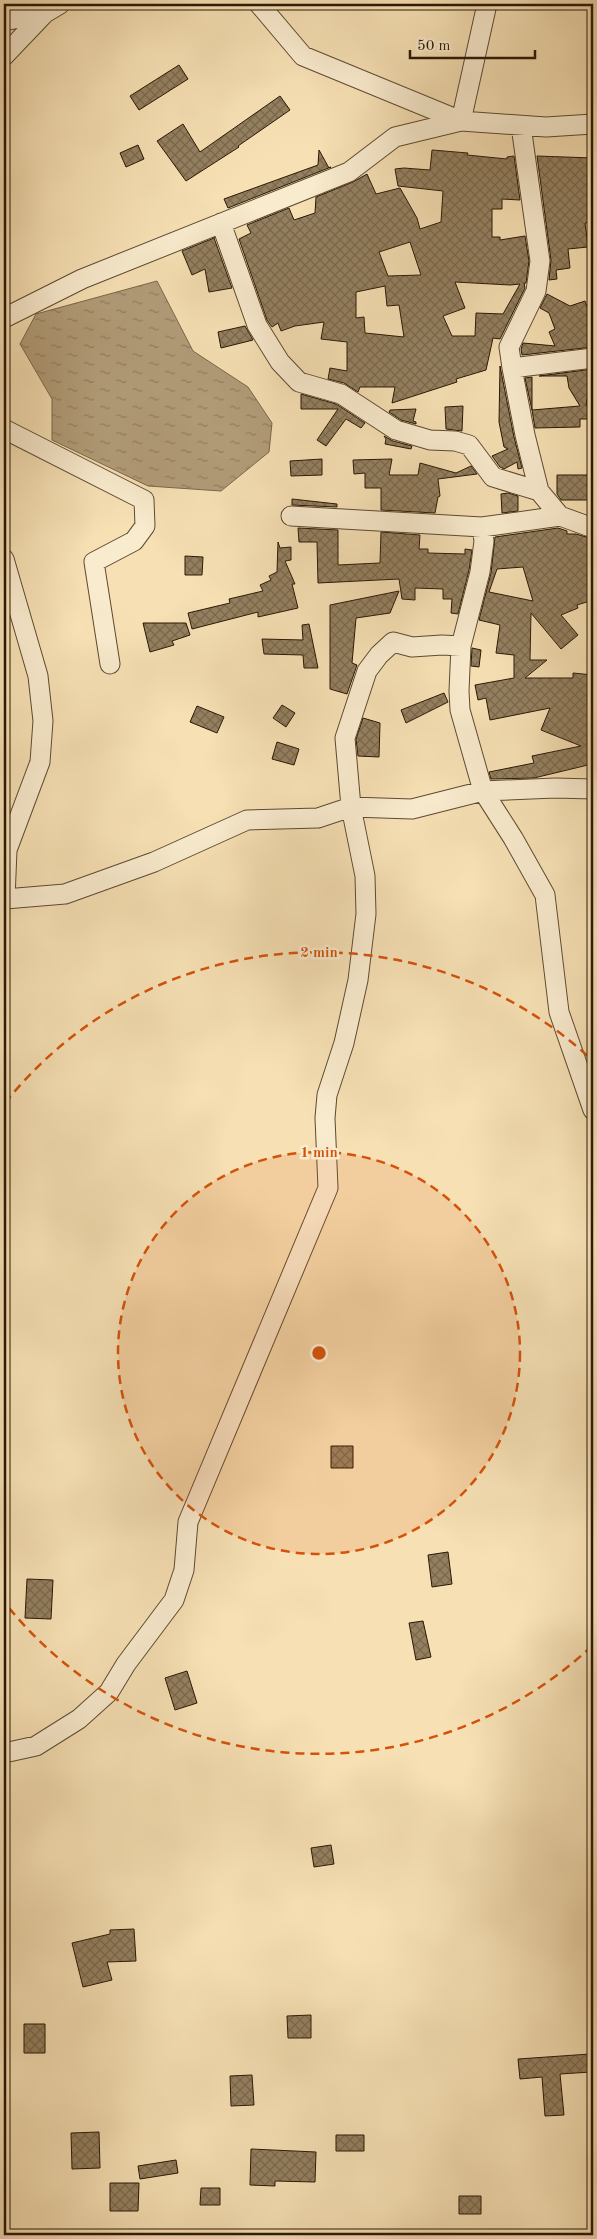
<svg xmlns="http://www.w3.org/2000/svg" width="597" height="2239" viewBox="0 0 597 2239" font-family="'Old Standard TT',serif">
  <defs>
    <pattern id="water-ripples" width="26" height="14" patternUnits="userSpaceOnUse" patternTransform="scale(1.25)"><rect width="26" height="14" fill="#b19c78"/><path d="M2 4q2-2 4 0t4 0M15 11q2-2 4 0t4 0" fill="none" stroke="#907e60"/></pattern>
    <pattern id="building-cross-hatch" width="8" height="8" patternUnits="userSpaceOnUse" patternTransform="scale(1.25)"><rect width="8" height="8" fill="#948060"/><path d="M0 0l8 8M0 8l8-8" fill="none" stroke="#79684d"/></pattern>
  </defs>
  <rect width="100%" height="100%" fill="#f6e0b4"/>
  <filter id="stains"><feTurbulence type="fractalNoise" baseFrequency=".004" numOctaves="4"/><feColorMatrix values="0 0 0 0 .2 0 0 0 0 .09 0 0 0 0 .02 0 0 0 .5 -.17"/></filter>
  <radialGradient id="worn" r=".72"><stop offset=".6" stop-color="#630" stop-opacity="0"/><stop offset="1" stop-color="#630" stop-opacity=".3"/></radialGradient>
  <path fill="url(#water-ripples)" stroke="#7b674a" d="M157,281l36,70 55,36 24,36 -3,29 -48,39 -73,-5 -96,-46v-41l-32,-55 16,-30z"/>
  <path fill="url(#building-cross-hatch)" stroke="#2a1805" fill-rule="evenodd" d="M179,65l9,14 -49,31 -9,-14z
    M280,96l10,14 -52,36 1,1 -53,34 -29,-40 26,-17 17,28z
    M138,145l6,14 -18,8 -6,-14z
    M319,150l10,18 2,-1 -103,41 -4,-9 94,-34z
    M432,150l36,3 -1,2 40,4v-2l7,-1 6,44 -18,-1v10h-10v28h8v3l25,-4 4,25 -3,22h-2l1,5 -25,51 -7,-1 -7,32 -30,9 1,3 -65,21 3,-16h-35l-2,5 -14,-9 -16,-4 2,-11 17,3v-29l-26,-3 3,-17 -29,4 -14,5 -3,-8 -6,4 -5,-7 -28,-81 12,-6 -4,-8 42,-17 5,12 21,-7 1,-16 37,-15 14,-8 9,20 24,-6 17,30 3,11 21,-7 2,-31 -45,-5 -3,-17 9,-1 26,2zM410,242l11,33 -33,1 -9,-24zM455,282l55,3 10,-1 -17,30 -27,-1 -1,23h-23l-9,-20 22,-8zM385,286l2,20 12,-1 5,32 -39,-4 -1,-16 -8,1v-26z
    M537,156l56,2v57h-2l1,7 -7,1 3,24 -20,2 2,19 -14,2 1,9 -8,1 2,-20z
    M214,238l18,50 -23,4 -4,-23 -13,6 -10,-24z
    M547,294l23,12 15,-5 8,21v25l-71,8 -1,-6 2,-6 32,3 -6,-14 6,-3 -6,-16 -9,-5z
    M245,326l8,14 -32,8 -3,-16z
    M500,366l14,71 8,31 -4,1 -1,-7 -13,7 -4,-2 -8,-11 16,-7 -4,-2 -5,-25z
    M593,369l-7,36h7v14h-13v8l-45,1 -3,-18 48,-4 -11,-18 -2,-12h-28z
    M532,377v33l-7,-32z
    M301,394l35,10 29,19 -4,5 -15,-9 -20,27 -9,-6 21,-31h-37z
    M463,406l-1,25 -16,-2 -1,-22z
    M416,409l-3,12 3,1v2l-15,-4 -12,-8 1,-2z
    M384,436l9,5 19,5 -1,3 -26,-5 1,-5z
    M322,459v16l-31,1 -1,-15z
    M392,459l-3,16h29l2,-12 36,10 15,-7 6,8 -39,5 2,17 -2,1 -3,16 -54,-3v-22h-16v-15l-11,1 -1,-14z
    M557,475h35l-1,25h-30l-4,-6z
    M508,493l10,3v15l-16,2 -1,-19z
    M292,499l45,5v3l-45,-2z
    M298,528l40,2v35l42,-2 1,-31 39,3 -1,14h9v4l37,1v-5l7,1 -3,20 -11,44 -7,-1 1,-14h-9v-10l-28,-1v12l-13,-1 -3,-20 -81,4 -1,-41h-18z
    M558,528l9,3v3h9l17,5v61l-16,5 1,3 -17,7 17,20 -17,14 -30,-36 -1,47h17l-22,18h48v-5l20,2v17l-3,-1 -2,74 -54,13 -43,1 -2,-7 45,-9 -2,-7 49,-10 -40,-16 9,-22 -60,12 -4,-22 -8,2 -3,-15 39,-7v-23l-18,-2 4,-28 -21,-5 12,-47 4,-36zM523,567l10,34 -44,-9 8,-23z
    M278,542l2,6 11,-1v13l-6,1 10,23h-3l6,24 -40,9v-5l-66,17 -4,-16 42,-10 -1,-4 34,-8 -3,-6 11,-5 -2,-4 8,-4z
    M185,556l18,1 -1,18h-17z
    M399,591l-9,22 -34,5 -4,45 5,2 -10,29 -17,-5v-84z
    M143,623h43l4,12 -18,6 2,4 -24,7z
    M309,624l9,44h-14l-1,-13 -39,-1 -2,-15 41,1 -1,-15z
    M472,648l9,2 -2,17 -8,-1z
    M444,693l4,9 -42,21 -5,-13z
    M282,705l13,8 -9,14 -13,-9z
    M197,706l27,11 -7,16 -27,-11z
    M363,718l17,5 -1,34 -21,-1 -2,-17z
    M277,742l22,7 -5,16 -22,-6z
    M331,1446h22v22h-22z
    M448,1552l4,32 -20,3 -4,-32z
    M27,1579l26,1 -2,39 -26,-1z
    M423,1621l8,36 -15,3 -7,-37z
    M187,1671l10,32 -22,7 -10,-32z
    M331,1845l3,19 -20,3 -3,-19z
    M134,1929l2,32 -29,1 5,18 -29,7 -11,-44 38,-9v-4z
    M311,2015v23h-23l-1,-22z
    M24,2024h21v29h-21z
    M590,2054l1,18 -31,2 4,41 -19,1 -3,-39 -22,2 -2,-20z
    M252,2075l2,30 -23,1 -1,-30z
    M99,2132l1,36 -28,1 -1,-36z
    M336,2135h28v16h-28z
    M251,2149l65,3 -1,30 -40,-1v5l-25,-1z
    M176,2160l2,13 -38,6 -2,-13z
    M110,2183h29l-1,28h-28z
    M201,2188h19v17h-20z
    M459,2196h22v18h-22z"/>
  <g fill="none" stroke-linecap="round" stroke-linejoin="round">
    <defs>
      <path id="street" d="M259,4l44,52 158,65 26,-117
        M4,21l41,-8 15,-9
        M4,56l41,-43
        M521,126l19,135 -4,30 -27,56 3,21 13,67 14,56 21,25 33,12
        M221,223l36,102 23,37 19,20 42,12 55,36 34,10 25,1 14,4 24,32 46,14
        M4,318l78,-39 267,-107 46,-35 66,-16 85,6 47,-3
        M512,368l81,-10
        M4,429l140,71 1,26 -11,15 -40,21 16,102
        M291,516l191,11 78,-11
        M482,527l2,14 -4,31 -19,74 -2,45 1,19 23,81 30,47 32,57 14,117 34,98
        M4,559l34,117 5,45 -3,41 -33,88 -2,49
        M4,901l1,-2 60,-5 89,-32 93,-42 71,-2 33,-11 61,2 71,-18 72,-3 38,1
        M4,1753l32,-7 43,-27 30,-27 17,-28 48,-64 10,-30 4,-48 140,-334 -3,-70 2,-23 17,-52 14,-63 8,-66 -1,-38 -14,-69 -6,-69 22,-67 12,-16 14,-13 19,5 30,-2 19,1"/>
    </defs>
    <use href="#street" stroke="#5d4a31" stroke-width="21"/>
    <use href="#street" stroke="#f9ebce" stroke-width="19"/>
  </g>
  <circle cx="319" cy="1353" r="201" fill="#d5520b" fill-opacity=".12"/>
  <g fill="none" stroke="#d5520b" stroke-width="2.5" stroke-dasharray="9 6">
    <circle cx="319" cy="1353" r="201"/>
    <path d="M592 1646A401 401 0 0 1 5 1603M5 1103A401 401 0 0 1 592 1060"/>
  </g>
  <circle cx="319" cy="1353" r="8" fill="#d5520b" stroke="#f9ebce" stroke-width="2.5"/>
  <g font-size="15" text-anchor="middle" font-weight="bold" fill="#d5520b" stroke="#f9ebce" stroke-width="5" stroke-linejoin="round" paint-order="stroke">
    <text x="319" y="957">2 min</text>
    <text x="319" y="1157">1 min</text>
  </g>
  <rect width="597" height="2239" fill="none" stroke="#f6e0b4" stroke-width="20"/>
  <rect x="5" y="5" width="587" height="2229" fill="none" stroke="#2a1805" stroke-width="2.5"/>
  <rect x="10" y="10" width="577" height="2219" fill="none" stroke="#2a1805"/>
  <path d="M410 50v8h125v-8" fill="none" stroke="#2a1805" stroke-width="2.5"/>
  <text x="417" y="50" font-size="15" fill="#2a1805" stroke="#f9ebce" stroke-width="4" paint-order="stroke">50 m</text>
  <rect width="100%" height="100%" filter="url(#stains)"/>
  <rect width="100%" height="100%" fill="url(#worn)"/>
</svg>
